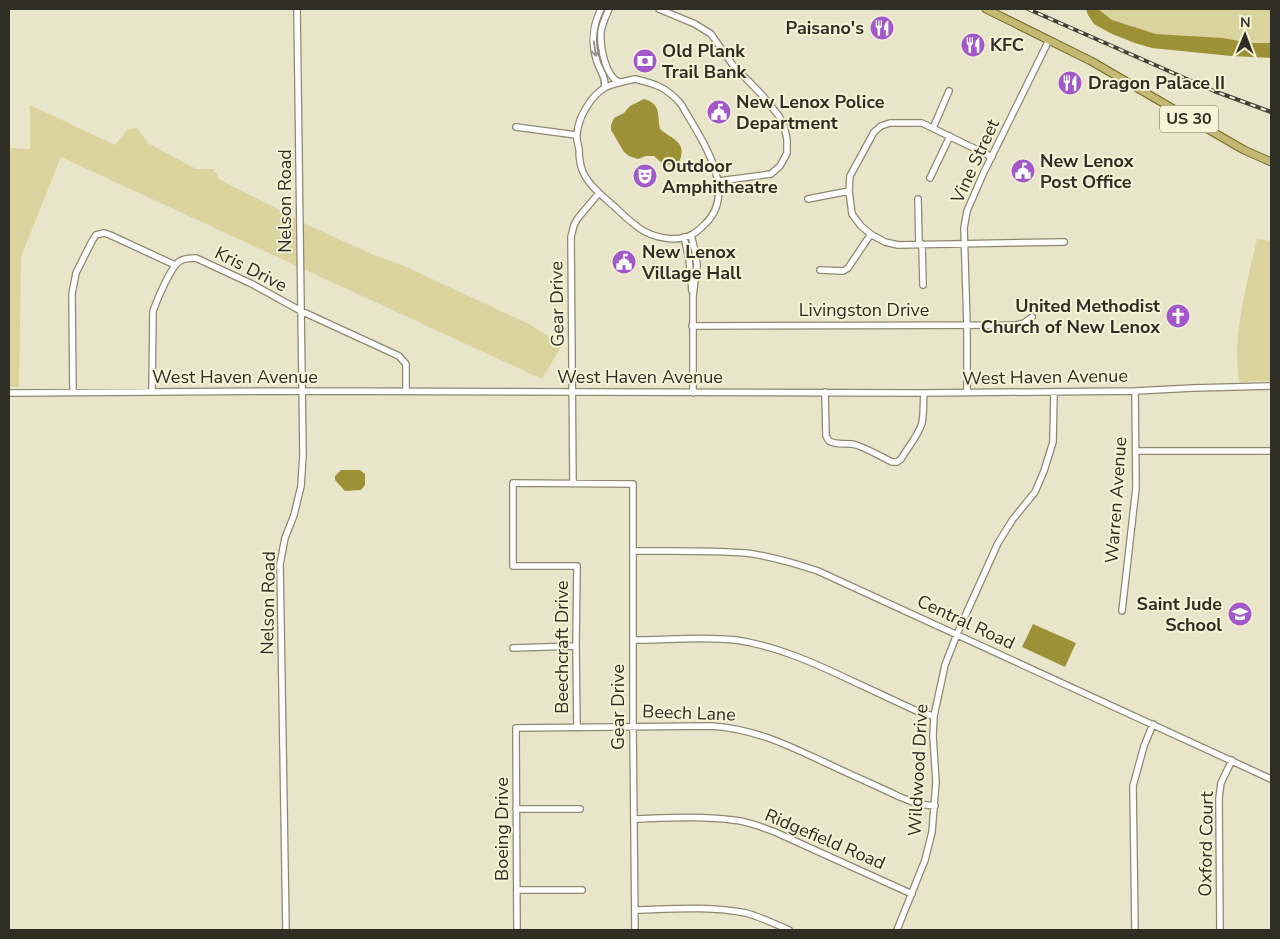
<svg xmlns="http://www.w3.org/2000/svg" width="1280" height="939" viewBox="0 0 1280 939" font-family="'Nunito Sans',sans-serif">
  <rect width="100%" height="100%" fill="#e8e5ca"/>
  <path fill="#dad39e" d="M1098,9h173v34h-21l-27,-5 -67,-4 -45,-14z
    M30,105l85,40 13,-16 9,-1 11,15 48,26h17l3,4 3,6 91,47 66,30 26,9 127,59 33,21 -20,34 -481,-222 -40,100 -2,130h-10v-239l21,1z
    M1257,239l14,2v140l-32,1c-1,-10 -2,-21 -2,-31 1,-36 12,-77 20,-112z"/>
  <path fill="#9d9138" d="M1086,9h12l14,11 44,14 67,4 27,5h21v15l-40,-2 -79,-8 -17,-5 -23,-9 -18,-10 -6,-9z
    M644,99c18,5 13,17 16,30 13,11 28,13 19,33l-5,2 -10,1 -10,-9h-8l-8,3 -9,-3 -5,-4 -13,-22v-5l3,-7 10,-5 6,-7z
    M341,470h19l5,4v11l-4,5 -16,1 -10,-11v-4z
    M1033,624l43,19 -11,24 -43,-20z"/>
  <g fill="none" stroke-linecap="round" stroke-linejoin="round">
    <defs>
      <path id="minor" d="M601,9c-9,18 -10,34 -4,53 3,9 10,17 7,26
        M609,9c-3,7 -7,15 -8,23 -1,14 4,44 18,50
        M659,9l36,15 16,10 21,30 31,32 16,20 5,10 3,13v14l-7,13 -9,8 -52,7
        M635,79c21,5 31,8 46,25 18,32 59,87 24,120 -4,4 -8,8 -12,10 -15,9 -40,4 -54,-6 -8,-6 -16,-13 -23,-20 -12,-11 -27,-22 -33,-36 -3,-7 -4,-15 -4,-23 -1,-5 -3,-10 -2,-15 1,-16 14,-39 29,-47 9,-4 19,-6 29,-8z
        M516,127l60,8
        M933,128l16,-37
        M992,157l-70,-34h-32l-9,3 -7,6 -24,44 -1,15 3,23 9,12 11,9 13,7 13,3 166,-3
        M930,178l20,-42
        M808,199l41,-8
        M918,199l1,46
        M691,235l4,16 2,14 -4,31v97
        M684,237l5,22 3,32
        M922,244l1,41
        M820,270l23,1 5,-3 23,-34
        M692,326l324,-1 8,-2 8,-6
        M73,392l-1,-98 4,-21 16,-32 4,-6 8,-2 6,2 65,30
        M152,392l1,-81c4,-11 18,-45 27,-50 5,-3 10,-3 16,-3l56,26 49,27 98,45 7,8v27
        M825,392l1,44 3,5c9,5 18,1 27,4 12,4 24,11 36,17h5l4,-3c7,-12 17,-23 21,-36 2,-10 1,-20 2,-30
        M9,393l292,-2 623,2 211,-2 58,-3 78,-2
        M967,393v-68l-3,-97 3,-17 17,-39 65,-132
        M1136,451h135
        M573,484l-2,-247 3,-12 4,-7 21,-25
        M633,551c37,0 75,-1 113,2 24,3 48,10 72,18l453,208
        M1122,611l14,-123 -1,-97
        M633,640c33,0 71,-4 103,0 40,6 76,22 112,39 24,11 49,23 73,34l13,3
        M513,648l63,-2
        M577,728l-1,-82 1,-80h-64v-83l120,1v243l2,203
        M516,809h64
        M634,819c33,-1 67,-3 99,1 15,1 28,7 42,12l137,62
        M517,890h65
        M635,910c37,-1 75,-4 111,3 15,4 29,11 43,17
        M286,930l-6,-366 5,-26 9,-23 7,-29 2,-31 -6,-446
        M517,930l-1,-202 195,-2c44,3 74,18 113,36 25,12 51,23 76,35l18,7 17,2
        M897,930l28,-70 7,-28 4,-50 -3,-46 1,-20 11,-51 12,-31 41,-91 15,-24 22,-27 9,-21 9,-29 1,-50
        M1135,930l-2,-144 11,-40 9,-22
        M1220,930l-1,-132 2,-15 11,-23"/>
      <path id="major" d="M986,9l105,52 134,78 19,11 27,12"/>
    </defs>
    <use href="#minor" stroke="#8c8970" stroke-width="8"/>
    <use href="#major" stroke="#746a1c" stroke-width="9"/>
    <use href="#minor" stroke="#fff" stroke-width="5.5"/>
    <use href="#major" stroke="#c2b974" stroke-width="7"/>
    <defs>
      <path id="rail" d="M1028,9l186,82 57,21"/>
    </defs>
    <use href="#rail" stroke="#424135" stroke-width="4"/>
    <use href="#rail" stroke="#f6f3d7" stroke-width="2" stroke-dasharray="5.5" stroke-linecap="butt"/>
  </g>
  <defs><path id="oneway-shaft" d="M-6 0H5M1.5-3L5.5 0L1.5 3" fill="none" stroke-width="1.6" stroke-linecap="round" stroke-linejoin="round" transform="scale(1.25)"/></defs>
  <use stroke="#979692" href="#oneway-shaft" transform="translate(595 49) rotate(81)"/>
  <defs>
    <symbol id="restaurant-disc" viewBox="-11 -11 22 22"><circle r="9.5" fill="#a258cb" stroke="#f6f3d7"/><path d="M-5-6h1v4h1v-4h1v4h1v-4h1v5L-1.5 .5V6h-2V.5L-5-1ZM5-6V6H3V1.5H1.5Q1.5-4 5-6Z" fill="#fff"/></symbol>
    <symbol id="bank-disc" viewBox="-11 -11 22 22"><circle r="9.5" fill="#a258cb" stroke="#f6f3d7"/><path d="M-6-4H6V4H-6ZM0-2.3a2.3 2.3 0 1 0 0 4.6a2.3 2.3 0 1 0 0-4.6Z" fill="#fff"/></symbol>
    <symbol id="civic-disc" viewBox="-11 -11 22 22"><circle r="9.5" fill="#a258cb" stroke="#f6f3d7"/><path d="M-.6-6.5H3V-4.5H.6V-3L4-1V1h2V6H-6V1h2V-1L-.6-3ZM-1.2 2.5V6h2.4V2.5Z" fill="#fff"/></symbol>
    <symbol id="theatre-disc" viewBox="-11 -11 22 22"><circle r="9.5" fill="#a258cb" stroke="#f6f3d7"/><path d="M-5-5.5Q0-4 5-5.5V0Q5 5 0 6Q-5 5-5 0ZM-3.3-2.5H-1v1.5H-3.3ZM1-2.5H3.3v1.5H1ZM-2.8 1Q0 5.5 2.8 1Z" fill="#fff"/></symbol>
    <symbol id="church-disc" viewBox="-11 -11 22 22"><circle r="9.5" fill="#a258cb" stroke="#f6f3d7"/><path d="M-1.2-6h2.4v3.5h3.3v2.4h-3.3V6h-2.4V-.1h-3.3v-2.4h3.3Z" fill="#fff"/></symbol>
    <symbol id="school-disc" viewBox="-11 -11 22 22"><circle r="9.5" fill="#a258cb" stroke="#f6f3d7"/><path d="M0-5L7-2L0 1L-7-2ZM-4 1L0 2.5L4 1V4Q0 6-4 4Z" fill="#fff"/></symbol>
  </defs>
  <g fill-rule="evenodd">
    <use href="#restaurant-disc" x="868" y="14" width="28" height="28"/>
    <use href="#restaurant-disc" x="959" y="31" width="28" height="28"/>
    <use href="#bank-disc" x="631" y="47" width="28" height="28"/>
    <use href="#restaurant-disc" x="1056" y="69" width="28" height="28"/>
    <use href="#civic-disc" x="705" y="98" width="28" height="28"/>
    <use href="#civic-disc" x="1009" y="157" width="28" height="28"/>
    <use href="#theatre-disc" x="631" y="162" width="28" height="28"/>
    <use href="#civic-disc" x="610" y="248" width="28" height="28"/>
    <use href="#church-disc" x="1164" y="302" width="28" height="28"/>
    <use href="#school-disc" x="1226" y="600" width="28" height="28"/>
  </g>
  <g text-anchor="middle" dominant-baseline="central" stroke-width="4" stroke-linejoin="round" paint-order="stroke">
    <rect fill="#f6f3d7" stroke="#6b695a" stroke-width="1" x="1160" y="105.5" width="58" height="27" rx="4"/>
    <g font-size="16" font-weight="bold" fill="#2f2e24">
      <text x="1189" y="119">US 30</text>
    </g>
    <g font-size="18" font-weight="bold" fill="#2f2e24" stroke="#f6f3d7" text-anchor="start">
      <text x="864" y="28" text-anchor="end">Paisano's</text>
      <text x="990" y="45">KFC</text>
      <text x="662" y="51">Old Plank<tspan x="662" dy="21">Trail Bank</tspan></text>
      <text x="1088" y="83">Dragon Palace II</text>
      <text x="736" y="102">New Lenox Police<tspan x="736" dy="21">Department</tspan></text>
      <text x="1040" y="161">New Lenox<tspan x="1040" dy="21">Post Office</tspan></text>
      <text x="662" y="166">Outdoor<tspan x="662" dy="21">Amphitheatre</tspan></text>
      <text x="642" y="252">New Lenox<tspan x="642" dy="21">Village Hall</tspan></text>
      <text x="1160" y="306" text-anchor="end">United Methodist<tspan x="1160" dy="21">Church of New Lenox</tspan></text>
      <text x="1222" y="604" text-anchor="end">Saint Jude<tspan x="1222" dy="21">School</tspan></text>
    </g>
    <g font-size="18" fill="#2f2e24" stroke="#f6f3d7">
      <text transform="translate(975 161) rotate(-65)">Vine Street</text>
      <text transform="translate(285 201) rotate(-90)">Nelson Road</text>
      <text transform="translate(251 269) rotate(27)">Kris Drive</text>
      <text transform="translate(557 304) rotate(-91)">Gear Drive</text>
      <text x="864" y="310">Livingston Drive</text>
      <text x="235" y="377">West Haven Avenue</text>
      <text x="640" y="377">West Haven Avenue</text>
      <text transform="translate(1045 377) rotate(-1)">West Haven Avenue</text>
      <text transform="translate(1116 500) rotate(-86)">Warren Avenue</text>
      <text transform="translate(268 603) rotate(-89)">Nelson Road</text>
      <text transform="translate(966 622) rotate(25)">Central Road</text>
      <text transform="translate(562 647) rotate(-90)">Beechcraft Drive</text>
      <text transform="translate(618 707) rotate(-90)">Gear Drive</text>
      <text transform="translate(689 713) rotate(2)">Beech Lane</text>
      <text transform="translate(918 770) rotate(-87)">Wildwood Drive</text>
      <text transform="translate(502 829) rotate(-90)">Boeing Drive</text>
      <text transform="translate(825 839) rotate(23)">Ridgefield Road</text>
      <text transform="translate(1206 844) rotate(-89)">Oxford Court</text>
    </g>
  </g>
  <rect width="1280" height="939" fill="none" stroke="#2f2e24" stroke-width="20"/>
  <g transform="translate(1245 35) rotate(1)" stroke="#f6f3d7" stroke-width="4" paint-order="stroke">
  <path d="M0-4L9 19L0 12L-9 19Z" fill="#2f2e24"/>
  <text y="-8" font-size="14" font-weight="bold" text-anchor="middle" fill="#2f2e24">N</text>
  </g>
</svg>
